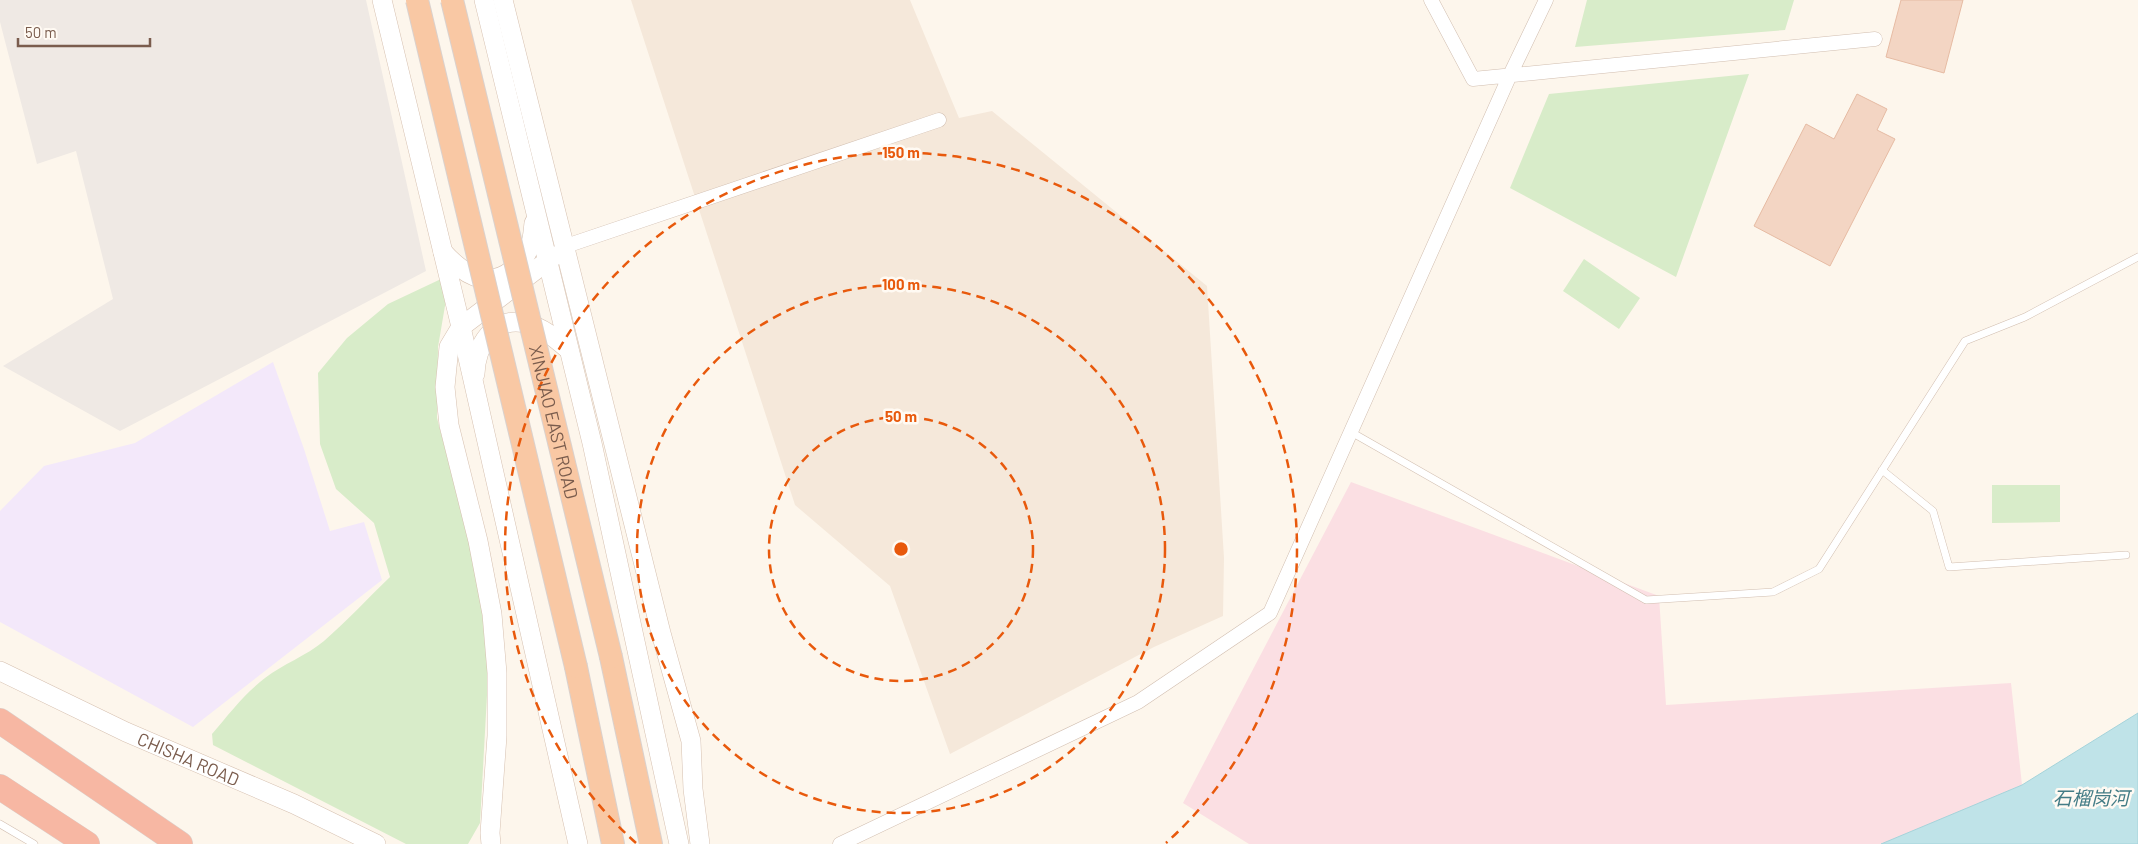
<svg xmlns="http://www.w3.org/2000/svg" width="2138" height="844" viewBox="0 0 2138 844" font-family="Barlow,'Noto Sans SC',sans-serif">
  <rect width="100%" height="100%" fill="#fdf6ec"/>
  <path fill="#f5e8da" d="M631,0h279l49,118 33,-7 215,175 17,272 -1,58 -69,31 -204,107 -60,-168 -95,-81z"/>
  <path fill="#efe9e4" d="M0,0h366l60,271 -306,160 -117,-65 110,-67 -37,-148 -39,13 -37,-142z"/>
  <path fill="#f3e8fa" d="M273,362l31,87 26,82 34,-9 18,58 -189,147 -193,-105v-111l44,-45 91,-23z"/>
  <path fill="#fbdfe3" d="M1351,482l308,114 7,109 345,-22 11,102 -135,59h-638l-66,-41z"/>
  <path fill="#d8ecc9" d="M1587,0h207l-9,30 -210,17z
    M1749,74l-73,203 -166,-89 39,-94z
    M1584,259l56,39 -21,31 -56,-38z
    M441,279l5,21 -8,47 -1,71 36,135 10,64 5,60 -8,146 -12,21h-62l-193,-99 -1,-11c17,-20 32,-40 53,-56 18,-14 41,-22 59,-37 23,-20 44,-43 66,-64l-16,-54 -38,-34 -16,-45 -2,-71 29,-35 41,-34z
    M1992,485h68v37l-68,1z"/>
  <path fill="#bfe3e8" stroke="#a5d3da" d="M2138,713v131h-257l141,-59z"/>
  <path fill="#f3d5c3" stroke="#e6bba3" d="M1901,0h62l-19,73 -58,-16z
    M1857,94l30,15 -10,21 18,9 -65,127 -76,-40 52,-102 28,15z"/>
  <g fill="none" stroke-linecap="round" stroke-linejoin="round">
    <defs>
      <path id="service" d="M1351,432l295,168 127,-8 46,-23 146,-228 60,-24 113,-60
        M1882,470l51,41 16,56 177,-12
        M0,824l34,20"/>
      <path id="minor" d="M1431,0l42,79 402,-40
        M566,246l373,-126
        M840,844l298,-142 132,-89 240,-538 36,-75"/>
      <g id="secondary">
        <path d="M382,0l79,327 117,517"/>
        <path d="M484,0l108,443 87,401"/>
        <path d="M503,0l158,633 30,108 2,48 7,55"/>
        <path d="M443,252c18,20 44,39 69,18 8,-6 15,-15 18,-25 3,-6 3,-15 4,-22"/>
        <path d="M475,374c1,-28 18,-58 50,-51 17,4 30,15 43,26"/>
        <path id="s1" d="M0,671l126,61 168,72 82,40"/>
        <path d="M491,844l-1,-11 7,-97v-63l-5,-59 -14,-73 -29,-116 -4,-38 4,-40 12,-20 93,-71"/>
      </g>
      <path id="trunk" d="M611,657l40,187
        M576,667l37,177"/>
      <path id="motorway" d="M0,721l180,123
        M0,787l87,57"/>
    </defs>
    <use href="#service" stroke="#d1beb0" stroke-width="8"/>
    <use href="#minor" stroke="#d1beb0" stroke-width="15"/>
    <use href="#secondary" stroke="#d6c0b0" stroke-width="20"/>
    <use href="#trunk" stroke="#dad1cd" stroke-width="24"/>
    <use href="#motorway" stroke="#dad1cd" stroke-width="26"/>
    <use href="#service" stroke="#fff" stroke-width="7"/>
    <use href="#minor" stroke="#fff" stroke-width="14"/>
    <use href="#secondary" stroke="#fff" stroke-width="19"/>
    <use href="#trunk" stroke="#f9c8a4" stroke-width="22"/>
    <use href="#motorway" stroke="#f7b7a3" stroke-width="25"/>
    <defs>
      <g id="trunk-bridge">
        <path d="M417,0l159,667"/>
        <path id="s2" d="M452,0l159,657"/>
      </g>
    </defs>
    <use href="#trunk-bridge" stroke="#dad1cd" stroke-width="24" stroke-linecap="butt"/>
    <use href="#trunk-bridge" stroke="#f9c8a4" stroke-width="22"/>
  </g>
  <g fill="none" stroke="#e8590c" stroke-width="2.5" stroke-dasharray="9 6">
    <circle cx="901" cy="549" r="132"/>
    <circle cx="901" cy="549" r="264"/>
    <path d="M636 843A396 396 0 1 1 1166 843"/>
  </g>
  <g text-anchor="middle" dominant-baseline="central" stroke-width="5" stroke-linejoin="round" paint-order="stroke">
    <g font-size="18" fill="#7a5c4d" stroke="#fffaf3">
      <text stroke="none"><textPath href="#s2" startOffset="434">XINJIAO EAST ROAD</textPath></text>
      <text stroke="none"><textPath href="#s1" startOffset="208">CHISHA ROAD</textPath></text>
    </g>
    <g font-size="19" font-style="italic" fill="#437c86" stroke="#fffaf3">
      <text x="2091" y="797">石榴岗河</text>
    </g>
  </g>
  <circle cx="901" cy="549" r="8" fill="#e8590c" stroke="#fffaf3" stroke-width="2.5"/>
  <g font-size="15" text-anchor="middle" font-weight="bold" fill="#e8590c" stroke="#fffaf3" stroke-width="5" stroke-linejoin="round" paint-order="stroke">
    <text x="901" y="158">150 m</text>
    <text x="901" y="290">100 m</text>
    <text x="901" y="422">50 m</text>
  </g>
  <path d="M18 38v8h132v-8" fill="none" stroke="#7a5c4d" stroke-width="2.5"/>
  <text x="25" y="38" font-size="15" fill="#7a5c4d" stroke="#fffaf3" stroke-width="4" paint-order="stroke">50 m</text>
</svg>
